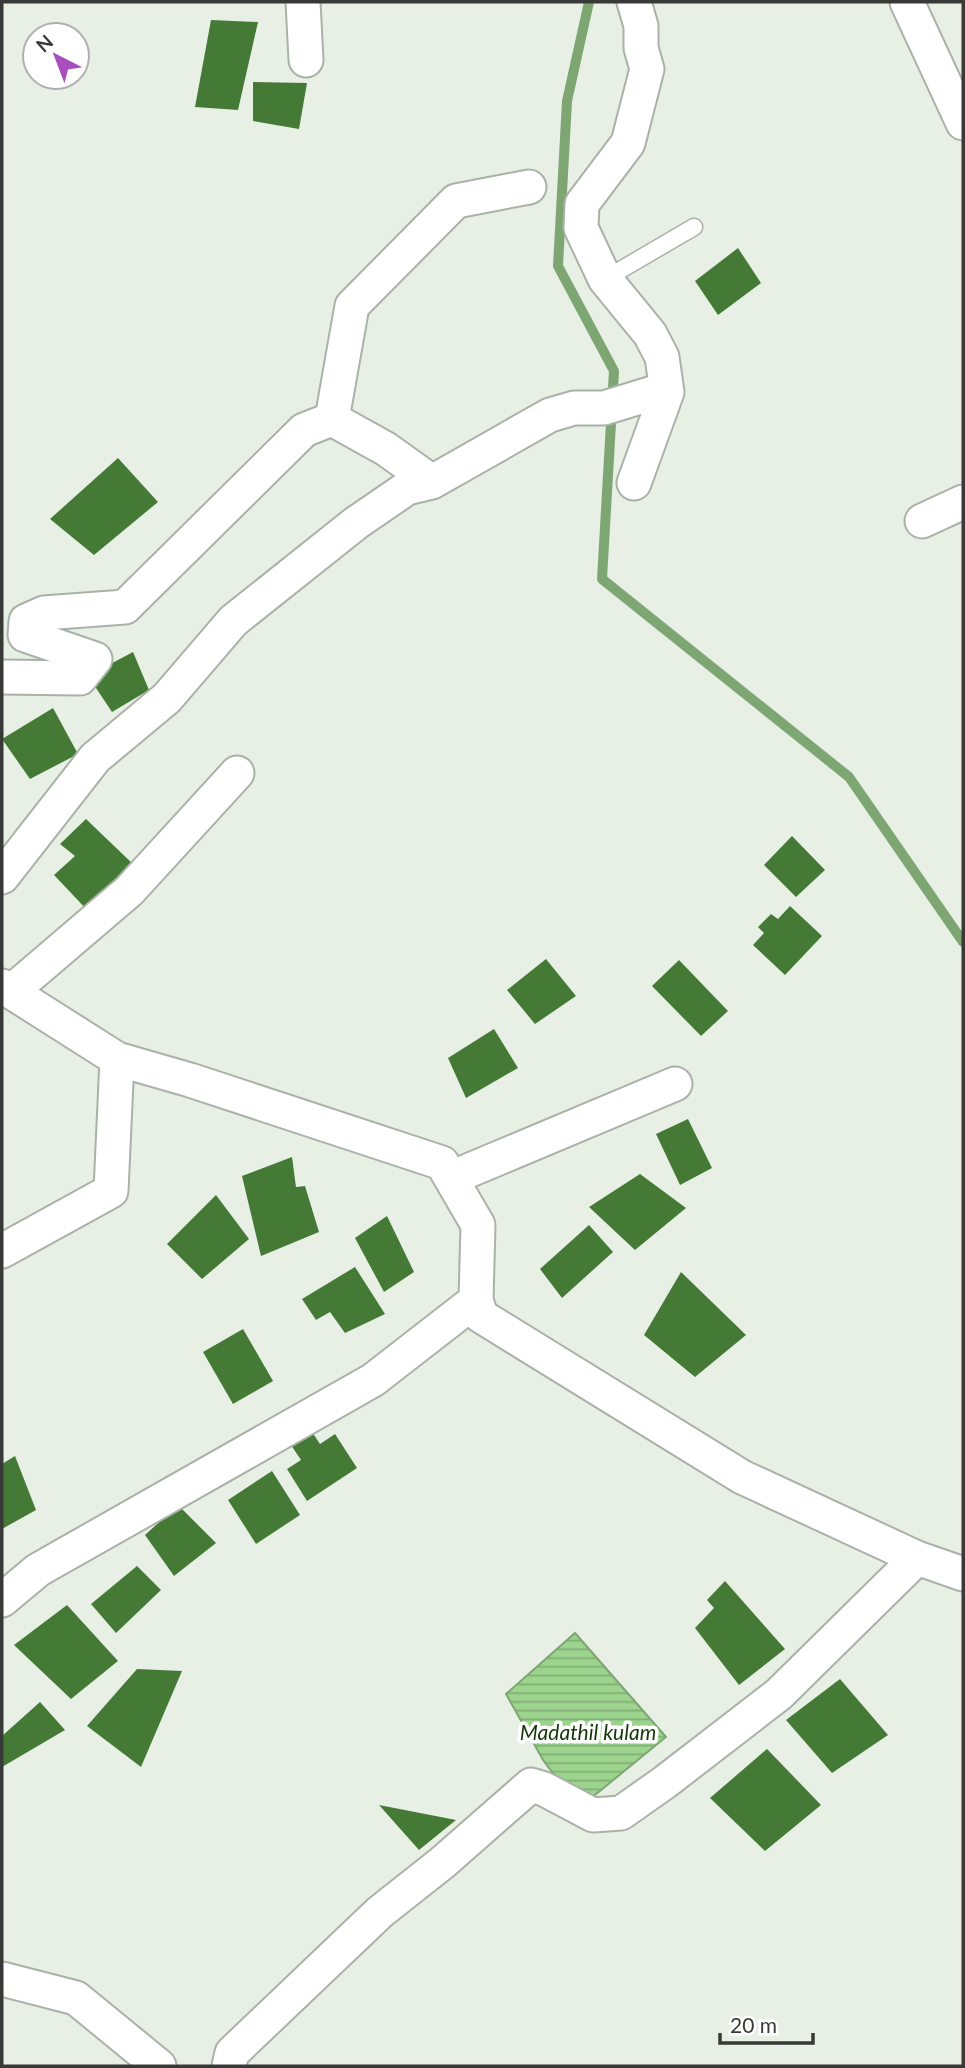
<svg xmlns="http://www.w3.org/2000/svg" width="965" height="2068" viewBox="0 0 965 2068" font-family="Lato,sans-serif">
  <defs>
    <pattern id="water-rules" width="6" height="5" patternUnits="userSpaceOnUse" patternTransform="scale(1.75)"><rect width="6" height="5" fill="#9cd48d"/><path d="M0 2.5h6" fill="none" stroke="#80ad74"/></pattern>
  </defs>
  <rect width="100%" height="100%" fill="#e8f0e6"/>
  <path fill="url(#water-rules)" stroke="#7ea673" stroke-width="2" d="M575,1633l91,104 -87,71 -36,-48 -37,-66z"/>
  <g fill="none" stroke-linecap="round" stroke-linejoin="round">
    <path stroke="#7ea673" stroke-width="10" d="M589,2l-22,99 -9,165 56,105 -12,208 247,198 114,165"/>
  </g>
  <path fill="#457a36" d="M211,20l47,2 -20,88 -43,-3z
    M253,82l54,1 -8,46 -46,-8z
    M738,248l23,35 -43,32 -23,-34z
    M118,458l40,44 -64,53 -44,-36z
    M133,652l16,38 -37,22 -24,-36z
    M53,708l25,46 -48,25 -28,-40z
    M86,819l48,46 -45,47 -35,-37 21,-19 -15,-12z
    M792,836l33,34 -29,27 -32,-32z
    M790,906l32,30 -37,39 -32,-30 11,-12 -6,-6 13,-13 7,5z
    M546,959l30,37 -41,28 -28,-34z
    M679,960l49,51 -27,25 -49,-50z
    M494,1029l24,39 -52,30 -18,-40z
    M688,1119l24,49 -32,17 -24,-51z
    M292,1157l4,30 9,-1 14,46 -58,24 -19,-80z
    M640,1174l46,34 -51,42 -46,-43z
    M216,1195l33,44 -47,40 -35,-35z
    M387,1216l27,56 -30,20 -29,-54z
    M589,1225l24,27 -51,46 -22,-29z
    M355,1267l30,47 -40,19 -15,-21 -14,8 -14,-21z
    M681,1272l65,63 -51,42 -51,-42z
    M243,1329l30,52 -40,23 -30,-52z
    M312,1432l8,12 15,-10 22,34 -50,33 -20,-32 14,-9 -10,-15z
    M15,1456l21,54 -34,19v-65z
    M272,1471l28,44 -44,29 -28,-44z
    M178,1505l38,38 -42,33 -29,-41z
    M137,1566l24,24 -45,43 -25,-29z
    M725,1581l60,68 -46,36 -44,-57 19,-20 -7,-8z
    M67,1605l51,56 -47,38 -57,-54z
    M137,1669l45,2 -41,96 -54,-41z
    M840,1679l48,56 -56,38 -46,-53z
    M40,1702l25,28 -63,37v-31z
    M767,1749l54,56 -56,46 -55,-53z
    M379,1805l77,15 -37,30z"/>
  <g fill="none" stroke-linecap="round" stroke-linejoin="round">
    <defs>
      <path id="service" d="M605,279l89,-52"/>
      <path id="minor" d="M303,2l3,58
        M907,2l56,121
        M332,419l54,30 46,33
        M634,483l33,-91 -5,-35 -12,-23 -45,-55 -24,-51 1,-24 46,-61 19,-74 -6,-21v-22l-7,-24
        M922,521l41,-19
        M2,677l78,1 15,-19 -70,-24 1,-14 18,-8 81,-6 179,-177 28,-11 20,-113 104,-105 73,-14
        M2,877l93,-119 72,-60 66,-77 123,-98 51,-35 25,-6 118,-67 24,-7h30l49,-15 14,-1
        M2,986l115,73 73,21 252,83 36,62 -2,75 -103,80 -335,190 -36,30
        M12,991l117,-100 108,-118
        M451,1178l224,-94
        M2,1251l109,-60 6,-132
        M476,1300l5,16 261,161 175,81 46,16
        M2,1979l74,19 83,68
        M229,2066l3,-13 148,-141 62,-49 89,-78 13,4 49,26 28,-2 44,-31 114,-88 138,-136"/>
    </defs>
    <use href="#service" stroke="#aab2a8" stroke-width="19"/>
    <use href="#minor" stroke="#aab2a8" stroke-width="37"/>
    <use href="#service" stroke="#fff" stroke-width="16"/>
    <use href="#minor" stroke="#fff" stroke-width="33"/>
  </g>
  <g text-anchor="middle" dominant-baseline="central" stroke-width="7" stroke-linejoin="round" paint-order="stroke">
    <g font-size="21" font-style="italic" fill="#133807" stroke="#fff">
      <text x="588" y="1731">Madathil kulam</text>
    </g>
  </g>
  <rect width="965" height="2068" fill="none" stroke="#373a36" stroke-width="7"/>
  <g transform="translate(56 56) rotate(318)"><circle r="33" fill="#ffffff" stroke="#afb0af" stroke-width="2"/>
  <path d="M0-5L12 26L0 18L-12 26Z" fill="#a74fbd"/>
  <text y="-10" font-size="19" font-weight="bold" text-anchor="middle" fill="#373a36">N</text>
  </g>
  <path d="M720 2033v10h93v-10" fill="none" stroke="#373a36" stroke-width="3.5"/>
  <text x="730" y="2033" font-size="21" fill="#373a36" stroke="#ffffff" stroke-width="5" paint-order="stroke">20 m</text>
</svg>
